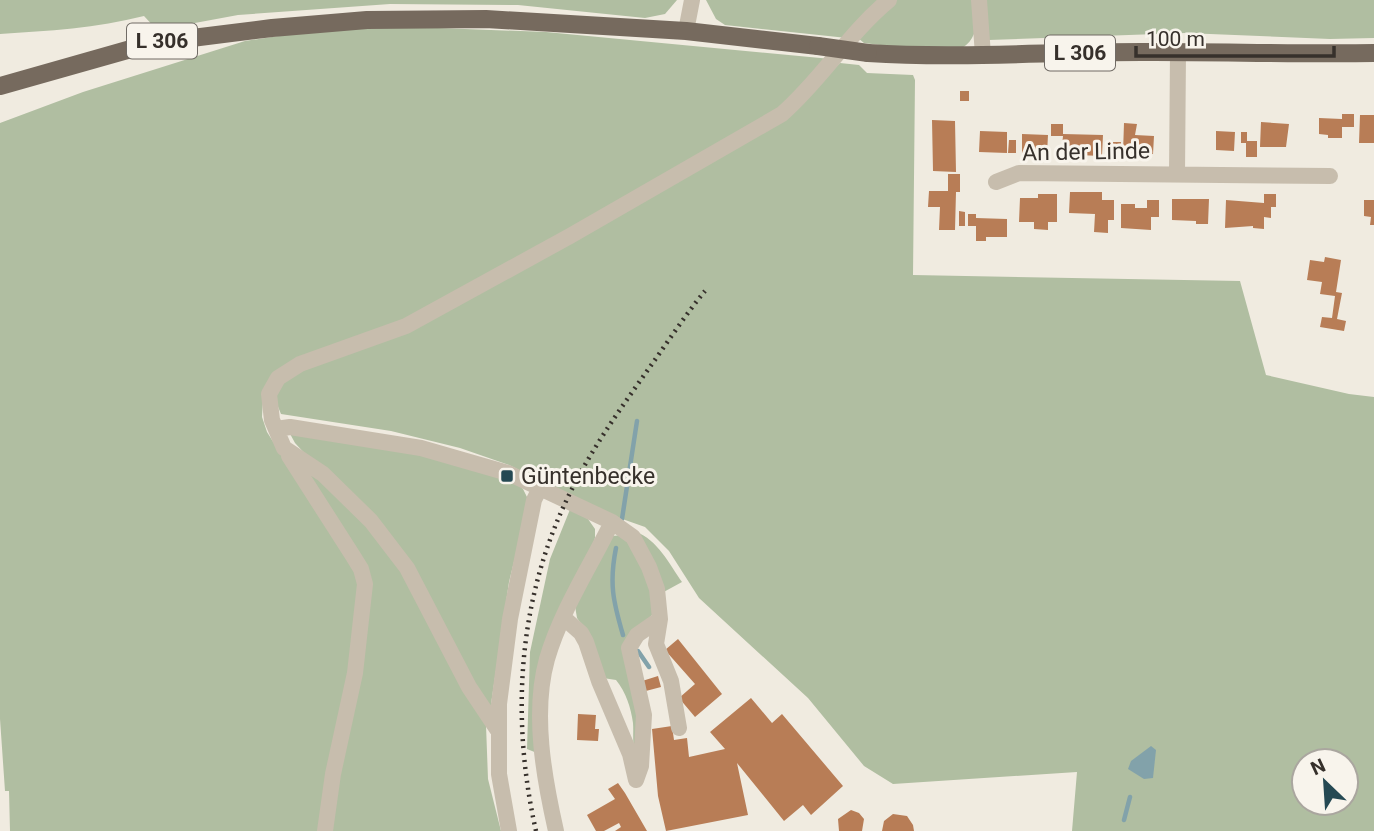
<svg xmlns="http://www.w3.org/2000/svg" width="1374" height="831" viewBox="0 0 1374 831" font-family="Roboto,sans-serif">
  <rect width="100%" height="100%" fill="#f0ebe0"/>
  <path fill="#b0bea1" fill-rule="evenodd" d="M0,0h677l-12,14 -20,4 -127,-13 -128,-1 -152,11 -81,15 -13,-14c-47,12 -96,15 -144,18z
    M706,0h177l-36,38 -122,-13 -9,-6z
    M896,0h80c0,18 4,37 -14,48l-49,1 -49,-6 -6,-5z
    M983,0h391v38l-44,1 -145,-6 -196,7z
    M413,27l133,5 285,27 -51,51 -374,213 -88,31 -55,42 -1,21 5,15 95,152 -40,247h-312l-1,-40h-4l-5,-72v-596l83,-31 162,-51 73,-11z
    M840,63l19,2 8,8 46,2 2,5 -2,195 327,6 26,94 83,19 25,3v434h-302l5,-59 -184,12 -29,-18 -56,-68 -109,-100 -30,-47 -24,-24 -34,-12 -102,-50 -49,-17 -69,-17 -110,-17 -7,-17 11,-21 120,-47 378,-211zM1304,761h42v42h-42z
    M288,430l101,15 125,35 9,9 6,12 -20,81 -19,129 -81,-145 -114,-123z
    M300,461l68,62 36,46 82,156 2,54 13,52h-173l40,-247z
    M571,507l17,12 7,10v9l-4,11 -28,52 -26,152 -10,-4 3,-97 20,-93z
    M636,532c21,7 34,33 46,50l-22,12z
    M623,535l23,34 9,43 -20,20 4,75 -1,50c-7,-12 -4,-21 -5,-34 -2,-15 -7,-31 -17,-43l-13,-2 -21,-53 -5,-7 -2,-12 37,-70z"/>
  <path fill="#82a2aa" d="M1151,746l5,4 -3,28 -9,1 -16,-10 3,-8z"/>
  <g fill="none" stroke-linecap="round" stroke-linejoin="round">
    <path stroke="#82a2aa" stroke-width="4.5" d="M622,519l15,-98
      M616,548c-7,35 -3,53 7,87
      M638,651l11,16
      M1124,820l6,-23"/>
  </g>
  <path fill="#b87d56" d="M960,91h9v10h-9z
    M1342,114h12v13h-12v11h-14v-3l-9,-1v-16l23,1z
    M1360,115h14v28h-15z
    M932,120l23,1 1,51 -23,-1z
    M1261,122l28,2 -3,23h-26z
    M1124,123l13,1 -2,11 19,1 -1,18 -30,-1z
    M1051,124h12v10l40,1 -1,21 -25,-1v-8l-15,-1 1,-10h-12z
    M980,131l27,1v21l-28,-1z
    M1216,131l19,1 -1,19 -18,-1z
    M1241,132h6v9h10v16h-11v-14h-5z
    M1022,134l26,1 -1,19 -25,-1z
    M1009,140h7v13h-8z
    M1109,142h12l-1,12h-11z
    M948,174h12v18h-4l-1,38h-16l1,-23h-12l1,-16h19z
    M1070,192h32v8h12v20h-6v13l-14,-1 1,-18 -26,-1z
    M1038,194h19v28h-9v8l-14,-1v-7h-15l1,-24h18z
    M1264,194h12v13h-5v11l-7,-1v12l-11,-1v-2l-28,2 1,-28 38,3z
    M1172,199h37l-1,25h-12v-3l-24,-1z
    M1147,200h12v17h-8v13l-30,-2v-24h14v4h12z
    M1364,200h10v25h-4l1,-8 -7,-1z
    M959,211l6,1v14h-6z
    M968,214h8v4l31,1v18h-21v4h-10v-15h-8z
    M1325,257l16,3 -5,32 6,1 -5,26 9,2 -2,10 -24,-4 2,-10 10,1 3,-22 -15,-2 2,-12 -15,-2 3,-20 14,2z
    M678,639l44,55 -27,23 -16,-19 16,-14 -30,-34z
    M658,676l3,11 -19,5 -3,-10z
    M751,698l21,25 10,-9 61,72 -32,29 -8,-10 -19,16 -47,-58 11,52 -82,16 -8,-35 -6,-67 20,-3 2,14 13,-2 2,19 36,-8 -15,-17z
    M578,714l18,1 -1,14h4l-1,12 -21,-1z
    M618,783l7,10 22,38h-32l6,-4 -2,-4 -15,8h-8l-9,-16 28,-16 -7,-10z
    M851,810l8,3 5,6 -2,12h-23l-1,-12z
    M893,814l14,2 6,9 1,6h-32l2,-10z"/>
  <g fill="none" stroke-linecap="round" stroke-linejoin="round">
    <path stroke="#c7bdad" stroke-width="16" d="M979,0l4,55
      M686,31l6,-31
      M1177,174l1,-121
      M996,182l23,-9 311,3
      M276,429l14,-2 131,21 87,25 104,49 21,15 16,30 8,22 3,30 -4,25 15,37 8,47
      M289,456l64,100 8,13 4,15 -10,89 -22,101 -8,57
      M564,618l17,15 5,9 13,39 31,73 6,26 5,-14 3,-51 -15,-67 8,-13 23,-16
      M497,729l-28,-42 -62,-119 -36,-47 -48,-47 -39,-26 -12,-28 -3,-26 9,-16 22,-14 106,-38 164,-90 212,-122c40,-35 67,-81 107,-114
      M509,831l-10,-57v-70l11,-85 24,-119 6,-12
      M556,831c-12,-53 -24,-118 -9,-172 14,-48 43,-92 65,-137"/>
    <path stroke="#766a5e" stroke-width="18" d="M868,53c96,6 191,-2 287,-1 73,0 146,2 219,1
      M0,86l152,-43 120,-15 95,-8 119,-1 200,12 132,15"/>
    <path stroke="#36302b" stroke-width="4.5" stroke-dasharray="2 5" stroke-linecap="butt" d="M536,831c-26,-115 -18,-236 36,-342 22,-44 51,-84 80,-125 17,-24 34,-50 53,-73"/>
    <path stroke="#766a5e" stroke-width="18" d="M818,46l50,7"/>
  </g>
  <rect fill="#254953" stroke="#f8f4ec" stroke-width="2.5" x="500" y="469" width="14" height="14" rx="3.5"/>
  <g text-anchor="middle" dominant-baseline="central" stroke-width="6" stroke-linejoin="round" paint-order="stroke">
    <g fill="#f8f4ec" stroke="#706b65" stroke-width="2">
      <rect x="127" y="23.5" width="70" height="35" rx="5"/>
      <rect x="1045" y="35.5" width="70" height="35" rx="5"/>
    </g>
    <g font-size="21" font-weight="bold" fill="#36302b">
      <text x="162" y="41">L 306</text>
      <text x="1080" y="53">L 306</text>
    </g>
    <g font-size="23" fill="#36302b" stroke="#f8f4ec">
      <text transform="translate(1086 152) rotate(-1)">An der Linde</text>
    </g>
    <g font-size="23" fill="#36302b" stroke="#f8f4ec" text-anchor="start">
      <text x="521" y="476">Güntenbecke</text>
    </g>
  </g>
  <g transform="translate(1325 782) rotate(335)"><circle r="33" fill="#f8f4ec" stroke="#aaa69f" stroke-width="2"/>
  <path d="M0-5L12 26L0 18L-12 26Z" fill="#254953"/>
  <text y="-10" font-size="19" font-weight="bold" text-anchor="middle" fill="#36302b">N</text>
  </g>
  <path d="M1136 46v10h198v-10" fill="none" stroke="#36302b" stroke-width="3.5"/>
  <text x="1146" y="46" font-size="21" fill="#36302b" stroke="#f8f4ec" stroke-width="5" paint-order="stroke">100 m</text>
</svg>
